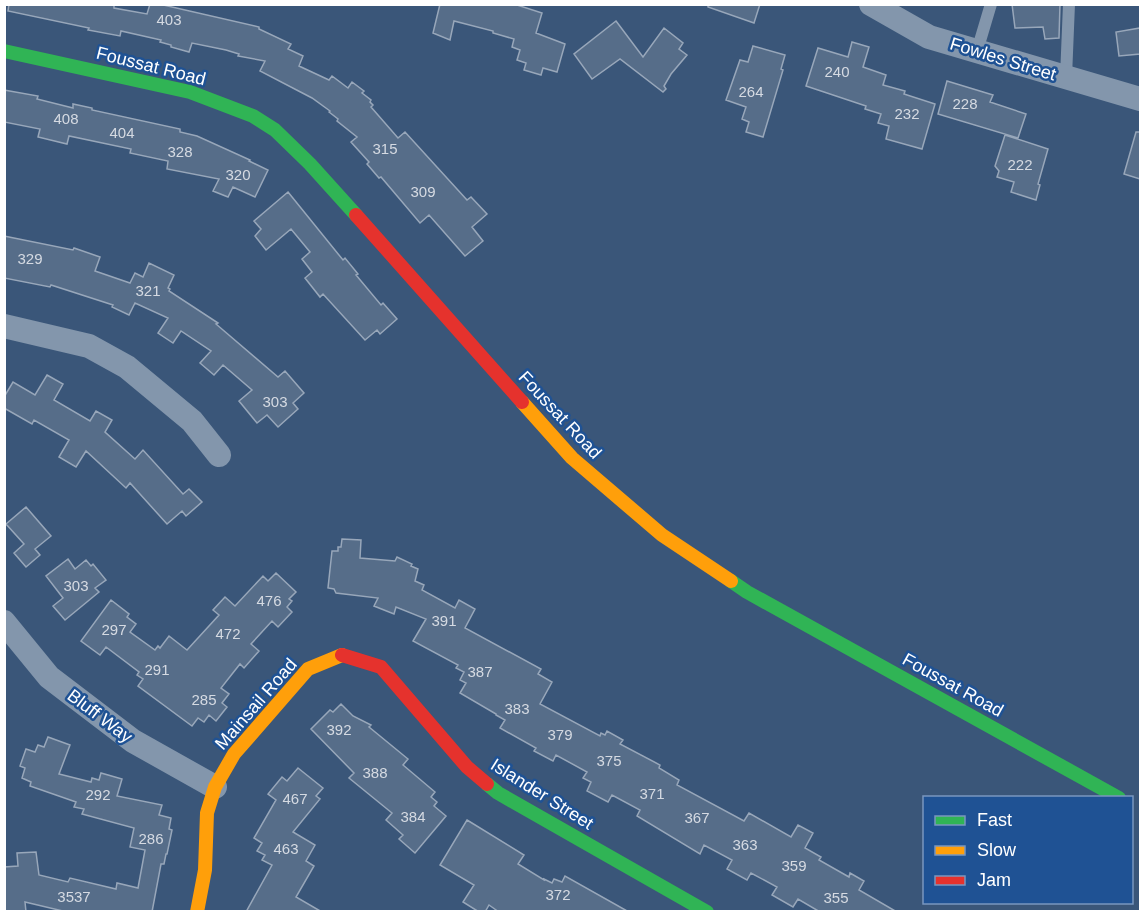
<svg xmlns="http://www.w3.org/2000/svg" width="1145" height="916" viewBox="0 0 1145 916" font-family="Arial,sans-serif">
  <rect width="100%" height="100%" fill="#3a5679"/>
  <path fill="#566d89" stroke="#98a7ba" stroke-width="1.5" d="M9,4h105v4l33,6 3,-10h9l100,23v2l32,15 -3,5 15,7 -4,10 30,14 3,-4 16,12 4,-6 12,9 -2,2 9,7 -1,2 3,3 -2,2 27,31 7,-6 62,68 4,-3 16,17 -15,13 11,14 -18,15 -36,-41 -9,8 -39,-46 -2,1 -12,-14 2,-2 -18,-20 6,-5 -20,-16 1,-2 -9,-7 1,-1 -18,-13 -52,-27 5,-10 -27,-5 1,-2 -13,-4 -34,-7 -3,9 -18,-5v-2l-11,-3 1,-2 -40,-9 -1,5 -32,-6 1,-2 -81,-17z
    M440,4h74l28,9 -6,20 29,11 -8,28 -14,-4 -2,7 -17,-5 2,-7 -9,-3 3,-10 -8,-3 2,-8 -21,-6v-2l-39,-10 -4,19 -17,-7z
    M708,4h52l-6,19 -46,-16z
    M1012,4h48l-1,34 -14,1 -2,-12 -28,1z
    M616,21l27,36 21,-29 19,15 -4,6 8,6 -16,19 -7,12 2,3 -3,3 -43,-33 -28,20 -18,-25z
    M1140,28v26l-21,2 -3,-24z
    M852,42l17,5 -6,20 23,8 -3,10 22,6 -1,3 31,10 -13,45 -36,-10 3,-13 -11,-3 3,-9 -16,-5 1,-3 -60,-20 12,-38 30,9z
    M753,46l32,9 -4,14 2,1 -20,67 -17,-5 3,-10 -7,-3 4,-12 -20,-7 14,-40 8,2z
    M947,81l46,14 -3,7 36,12 -8,24 -80,-24z
    M4,90l34,6 -1,3 36,9v-4l19,4v2l88,19v3l17,4 53,24 -1,1 19,9 -13,27 -22,-10 -5,10 -15,-6 6,-12 -52,-10 1,-8 -38,-8 1,-4 -62,-13 -2,8 -29,-7 2,-8 -36,-7z
    M1136,132h4v47l-16,-5z
    M1005,135l43,14 -10,35 2,1 -4,15 -25,-8 3,-10 -17,-5 2,-6 -4,-5z
    M288,192l55,68 2,-2 13,16 -2,1 25,30 2,-2 14,16 -17,15 -3,-4 -12,10 -42,-46 -3,3 -15,-19 7,-6 -10,-13 8,-7 -19,-23 -25,21 -11,-14 6,-7 -7,-8z
    M4,236l69,14 1,-2 26,9 -5,14 35,12 5,-10 8,4 6,-14 25,12 -6,13 2,1 -1,2 49,32 -2,1 62,53 7,-6 19,22 -11,10 5,6 -20,18 -11,-12 -10,8 -18,-22 13,-11 -29,-25 -9,10 -14,-12 11,-12 -30,-20 -8,12 -15,-10 10,-15 -33,-15 -6,12 -17,-8 1,-2 -62,-20 -1,2 -46,-9z
    M47,375l16,9 -9,16 36,21 6,-10 16,9 -7,12 30,27 8,-9 40,44 6,-5 13,13 -16,14 -4,-5 -15,13 -37,-41 -4,5 -40,-37 -10,16 -17,-10 10,-17 -35,-20 -2,4 -28,-16v-11l9,-15 22,13z
    M26,507l25,29 -16,13 5,6 -14,12 -12,-14 10,-9 -18,-20z
    M342,539l19,1 -1,18 35,3 2,-4 15,7 -1,2 7,3 -3,12 9,4 -2,5 33,18 4,-8 16,9 -10,19 76,41 -3,5 14,8 -12,22 60,32 1,-3 4,2 2,-4 16,9 -3,4 40,21 -1,3 20,12 -2,5 67,36 5,-8 42,24 7,-12 15,8 -8,15 16,9 -2,3 30,17 1,-4 14,8 -5,9 38,22h-77l-22,-13 -5,8 -21,-12 5,-8 -26,-14 -4,7 -20,-11 5,-9 -28,-15 -4,9 -63,-38 3,-6 -28,-15 -4,7 -21,-11 4,-9 -8,-4 4,-6 -31,-17 -3,6 -19,-10 2,-3 -36,-20 5,-8 -9,-5v-1l-36,-21 6,-10 -6,-3 4,-8 -8,-4 2,-3 -45,-24 13,-22 -30,-12 -2,7 -20,-8 4,-8 -42,-5 -2,-4 -6,-1 4,-37h6v-4h3z
    M68,559l7,10 11,-9 5,6 2,-2 13,16 -11,8 4,4 -34,28 -12,-14 10,-8 -17,-22z
    M276,573l20,19 -7,7 3,2 -5,6 5,5 -14,15 -6,-6 -21,23 8,7 -15,17 -4,-4 -19,24 8,6 -7,9 5,4 -11,14 -7,-6 -5,7 -6,-4 -6,8 -54,-40 5,-7 -6,-4 2,-3 -33,-25 -6,8 -19,-14 30,-41 18,14 -2,3 9,7 -6,8 25,18 3,-4 2,2 9,-12 18,14 32,-35 -6,-5 12,-13 10,9 28,-30 5,5z
    M341,704l12,12 18,9 -2,2 39,32 -5,6 32,27 -4,5 6,5 -3,4 12,10 -31,37 -16,-14 4,-4 -17,-15 6,-7 -43,-35 5,-5 -43,-44 19,-19 3,2z
    M48,737l22,8 -11,29 32,8 1,-4 7,2 2,-7 21,6 -5,17 45,9 -3,10 12,3 -2,11 3,1 -5,24h-1l-2,10h-3l-9,48h-85l-42,-10 1,10h-22v-45l14,-1 -1,-13 19,-1 3,23 29,7 2,-4 46,11 1,-6 21,5 7,-38 -15,-3 4,-19 -52,-14 2,-5 -10,-2 2,-5 -46,-16 1,-4 -9,-4 3,-10 -5,-2 6,-17 9,3 3,-7 6,2z
    M298,768l25,20 -7,8 4,3 -27,33 22,13 -9,16 8,5 -18,31 26,15h-76l26,-47 -10,-5 3,-5 -8,-4 5,-8 -8,-5 22,-38 -8,-6 14,-17 5,4z
    M467,820l57,35 -6,9 26,16v-1l8,4 2,-4 8,3 3,-6 64,36h-130l-10,-7 -4,7h-6l-16,-10 11,-17 -34,-20z"/>
  <g fill="none" stroke-linecap="round" stroke-linejoin="round">
    <path stroke="#8396ac" stroke-width="12" d="M977,51l14,-47
      M1066,77l3,-73"/>
    <path stroke="#8396ac" stroke-width="24" d="M871,4l58,33 211,62
      M4,326l85,20 38,21 65,54 27,34
      M4,622l45,55 84,64 82,46"/>
    <path stroke="#30b455" stroke-width="14" d="M4,51l186,41 63,24 22,14 35,34 46,51
      M731,581l16,11 372,206
      M487,784l11,9 209,119"/>
    <path stroke="#ff9f0a" stroke-width="14" d="M522,402l50,56 90,77 69,46
      M197,912l8,-42 2,-57 8,-26 19,-33 74,-85 34,-14"/>
    <path stroke="#e5322d" stroke-width="14" d="M356,215l166,187
      M342,655l39,12 86,100 20,17"/>
  </g>
  <g text-anchor="middle" dominant-baseline="central" stroke-width="5" stroke-linejoin="round" paint-order="stroke">
    <g font-size="15" fill="#d5dae2">
      <text x="169" y="19">403</text>
      <text x="837" y="71">240</text>
      <text x="751" y="91">264</text>
      <text x="965" y="103">228</text>
      <text x="907" y="113">232</text>
      <text x="66" y="118">408</text>
      <text x="122" y="132">404</text>
      <text x="385" y="148">315</text>
      <text x="180" y="151">328</text>
      <text x="1020" y="164">222</text>
      <text x="238" y="174">320</text>
      <text x="423" y="191">309</text>
      <text x="30" y="258">329</text>
      <text x="148" y="290">321</text>
      <text x="275" y="401">303</text>
      <text x="76" y="585">303</text>
      <text x="269" y="600">476</text>
      <text x="444" y="620">391</text>
      <text x="114" y="629">297</text>
      <text x="228" y="633">472</text>
      <text x="157" y="669">291</text>
      <text x="480" y="671">387</text>
      <text x="204" y="699">285</text>
      <text x="517" y="708">383</text>
      <text x="339" y="729">392</text>
      <text x="560" y="734">379</text>
      <text x="609" y="760">375</text>
      <text x="375" y="772">388</text>
      <text x="652" y="793">371</text>
      <text x="98" y="794">292</text>
      <text x="295" y="798">467</text>
      <text x="413" y="816">384</text>
      <text x="697" y="817">367</text>
      <text x="151" y="838">286</text>
      <text x="745" y="844">363</text>
      <text x="286" y="848">463</text>
      <text x="794" y="865">359</text>
      <text x="558" y="894">372</text>
      <text x="74" y="896">3537</text>
      <text x="836" y="897">355</text>
    </g>
    <g font-size="18" fill="#fff" stroke="#1f5294">
      <text transform="translate(1003 59) rotate(17)">Fowles Street</text>
      <text transform="translate(151 66) rotate(14)">Foussat Road</text>
      <text transform="translate(560 415) rotate(47)">Foussat Road</text>
      <text transform="translate(953 685) rotate(29)">Foussat Road</text>
      <text transform="translate(256 704) rotate(-49)">Mainsail Road</text>
      <text transform="translate(100 716) rotate(37)">Bluff Way</text>
      <text transform="translate(542 794) rotate(32)">Islander Street</text>
    </g>
  </g>
  <rect width="1145" height="916" fill="none" stroke="#ffffff" stroke-width="12"/>
  <rect x="923" y="796" width="210" height="108" fill="#1f5294" stroke="#7997bf" stroke-width="1.5"/>
  <rect x="935" y="816" width="30" height="9" fill="#30b455" stroke="#7997bf" stroke-width="1.5"/>
  <text x="977" y="826" font-size="18" fill="#ffffff">Fast</text>
  <rect x="935" y="846" width="30" height="9" fill="#ff9f0a" stroke="#7997bf" stroke-width="1.5"/>
  <text x="977" y="856" font-size="18" fill="#ffffff">Slow</text>
  <rect x="935" y="876" width="30" height="9" fill="#e5322d" stroke="#7997bf" stroke-width="1.5"/>
  <text x="977" y="886" font-size="18" fill="#ffffff">Jam</text>
</svg>
